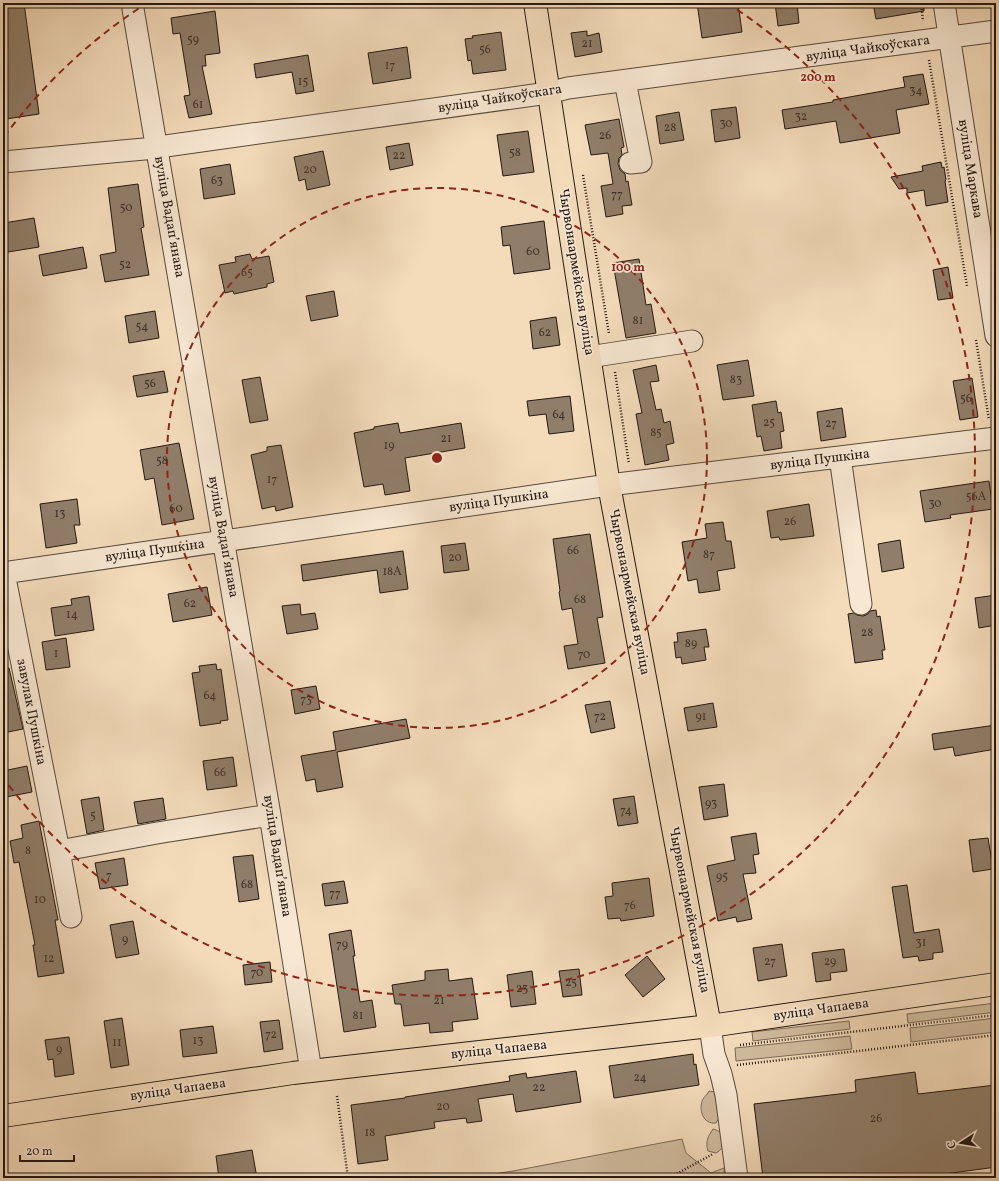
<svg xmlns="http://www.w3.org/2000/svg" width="999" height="1181" viewBox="0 0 999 1181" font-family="Vollkorn,serif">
  <rect width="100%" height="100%" fill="#f4dcbb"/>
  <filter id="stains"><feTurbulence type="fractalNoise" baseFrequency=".005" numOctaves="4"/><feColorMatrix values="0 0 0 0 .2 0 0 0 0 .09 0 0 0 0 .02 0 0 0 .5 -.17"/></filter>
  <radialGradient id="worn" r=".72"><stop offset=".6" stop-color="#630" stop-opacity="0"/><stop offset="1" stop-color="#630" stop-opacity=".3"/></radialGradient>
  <path fill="#d0bb9e" stroke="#7a6a58" d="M996,1003v9l-88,11 -1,-9z
    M996,1018v14l-85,10 -1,-14z
    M849,1021l1,8 -97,12 -1,-9z
    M850,1036l2,13 -116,12 -1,-13z
    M709,1091l6,1 6,22 -5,9c-13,2 -18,-14 -13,-24 2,-3 5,-5 6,-8z
    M713,1129c14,3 15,18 3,24l-8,-2c-3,-10 0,-14 5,-22z
    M682,1139l4,14 25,20 13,-5 1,10h-258l46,-7z"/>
  <path fill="#907e6a" stroke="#231812" d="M3,3h21l15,111 -33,5 -3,-20z
    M697,3h41l4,29 -40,6z
    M775,3h22l2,20 -21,3z
    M873,3h51v8l-48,8z
    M215,11l5,42 -15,2 1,11h-4l10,48 -23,4 -5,-22 6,-1 -10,-62 -7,1 -2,-16z
    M587,31v5l12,-3 3,19 -27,5 -4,-24z
    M501,32l5,38 -33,4 -2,-14 -3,1 -3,-22 8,-1 -1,-2z
    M407,47l4,31 -38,6 -5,-31z
    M308,55l6,36 -18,3 -4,-22 -36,6 -2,-14z
    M923,74l6,30 -33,6 4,23 -60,10 -4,-22 -51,8 -3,-19 51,-8v-2l72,-13 -2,-10z
    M736,107l4,31 -25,4 -4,-32z
    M679,112l5,28 -24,4 -4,-28z
    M619,119l5,28 -3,1 1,7 -3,3 -1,6 2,6 5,4 1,8 2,-1 4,24 -10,1 1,8 -17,3 -5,-31 12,-2 -5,-31 -17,2 -6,-30z
    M528,131l6,41 -31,4 -6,-41z
    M409,143l4,22 -23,5 -4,-23z
    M323,151l7,34 -23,5 -2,-11 -6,2 -5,-24z
    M941,162l1,6 2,-1 2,13 -1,1 3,21 -22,4 -2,-16 -17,3v-5l-8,1 -8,-12 32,-6 -1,-5z
    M230,164l5,30 -31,5 -4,-30z
    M138,184l6,43 -3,1 8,47 -44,7 -5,-27 16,-3 -8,-64z
    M34,218l5,29 -31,5 -4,-29z
    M544,221l6,48 -36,5 -4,-29 -7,1 -2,-19z
    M83,247l4,21 -44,8 -4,-21z
    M250,254l2,5 17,-3 5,26 -7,2v3l-33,7 -1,-3 -8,2 -6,-28 17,-3 -1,-5z
    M639,259l7,46 5,-1 5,29 -30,5 -13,-75z
    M948,267l5,31 -15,2 -5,-30z
    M334,291l4,25 -27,5 -5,-25z
    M155,311l4,27 -30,5 -4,-27z
    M556,317l4,28 -27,4 -3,-28z
    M748,360l6,36 -31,4 -6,-35z
    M656,365l3,16 -9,1 6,28 5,-1 3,14 6,-2 4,22 -8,2 3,15 -24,5 -9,-51 6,-1 -9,-43z
    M164,371l4,21 -31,5 -4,-21z
    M260,377l8,43 -18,3 -8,-43z
    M972,378l6,39 -18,3 -7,-39z
    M570,396l4,35 -25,3 -3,-20 -17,2 -2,-15z
    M776,401l2,12 3,-1 3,19 -4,1 2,16 -18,3 -3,-15 -4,1 -5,-32z
    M842,408l4,29 -25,4 -4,-29z
    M398,423l2,10 61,-10 4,25 -60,10 5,33 -25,4 -2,-11 -19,3 -10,-54 20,-4v-2z
    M179,443l15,76 -32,6 -8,-47 -9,2 -5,-30z
    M281,445l12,62 -17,4 -1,-5 -13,3 -11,-54 16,-4v-4z
    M989,481l4,28 -43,6 1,3 -26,4 -5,-31z
    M77,499l3,26h-6l3,18 -31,5 -6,-44z
    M809,504l5,32 -34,4 -1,-3 -8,1 -4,-27z
    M723,522l3,19h5l4,27 -18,3 3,19 -21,3 -2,-14 -9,2 -6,-39 25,-4 -2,-14z
    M590,534l13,83 -6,1 8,45 -37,6 -4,-23 14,-2 -6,-36 -10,2 -3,-18 1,-1 -7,-52z
    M900,540l4,28 -22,4 -4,-28z
    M465,543l4,27 -25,3 -3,-27z
    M403,551l5,38 -28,4 -3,-23 -74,11 -2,-16z
    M207,587l5,28 -39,7 -5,-28z
    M996,595v30l-17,3 -4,-30z
    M89,596l5,34 -39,6 -4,-28 21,-3 -1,-6z
    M300,604l1,11 14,-2 3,16 -31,5 -5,-28z
    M876,610l1,7 3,-1 5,34h-3l1,9 -28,4 -7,-49 6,-1 3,2 6,1 5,-2 2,-3z
    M706,629l3,18h-5l2,13 -24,4 -1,-7 -5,1 -2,-16h4l-1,-9z
    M66,638l4,29 -24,3 -4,-28z
    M216,664l1,6 4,-1 7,51 -8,1 1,2 -21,3 -8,-53 8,-1 -1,-6z
    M9,668l14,61 -20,4v-64z
    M316,686l4,23 -25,5 -4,-24z
    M610,701l5,27 -24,5 -6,-28z
    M713,703l4,24 -29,4 -4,-23z
    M406,719l4,19 -73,14 6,35 -26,5 -2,-13 -9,2 -5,-25 35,-6 -3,-18z
    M996,725v24l-41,7 -2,-9 -19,3 -2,-16z
    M233,757l4,29 -30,4 -4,-29z
    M27,766l5,26 -26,5 -3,-13v-13z
    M724,784l4,32 -24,4 -5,-33z
    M634,796l4,27 -20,3 -5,-27z
    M99,797l5,33 -17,4 -6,-34z
    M163,798l3,21 -28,5 -4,-22z
    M39,821l19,99h-3l9,53 -26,4 -5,-32h2l-16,-83 -5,1 -4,-22 13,-3 -2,-13z
    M756,833l3,21 -6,1 3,18 -13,1 9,45 -15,3 -1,-5 -18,4 -11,-55 28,-6 -4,-23z
    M988,838l5,31 -20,3 -4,-32z
    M253,855l6,44 -20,3 -6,-45z
    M124,858l4,27 -28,4 -5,-26z
    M649,878l5,38 -33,5 -1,-3 -12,1 -3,-22 8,-1 -1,-13z
    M344,881l4,22 -23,3 -3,-22z
    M907,885l7,48 25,-4 4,23 -10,1v6l-14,2 -1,-5 -15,2 -11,-71z
    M133,921l6,33 -23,4 -6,-33z
    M351,930l4,26h-2l7,46 12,-2 4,27 -32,5 -15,-98z
    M782,944l5,32 -29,5 -5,-33z
    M844,949l3,22 -17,2 1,7 -15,2 -4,-29z
    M647,956l18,23 -22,18 -18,-22z
    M270,962l2,20 -27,3 -2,-20z
    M448,969l1,12 23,-3 6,41 -26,3 1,9 -23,2 -1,-10 -25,3 -3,-22h-6l-3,-19 33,-5v-9z
    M579,969l3,26 -19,2 -4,-26z
    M532,971l4,33 -25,3 -4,-32z
    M122,1018l7,47 -18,3 -7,-47z
    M279,1020l4,29 -19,3 -4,-30z
    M213,1026l4,27 -34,4 -3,-27z
    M69,1037l5,37 -19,3 -2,-18 -5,1 -3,-20z
    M693,1054l1,11 2,-1 3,21 -85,13 -5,-32z
    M576,1071l5,31 -65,10 -3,-18 -35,5 4,22 -15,2 -1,-5 -32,4 1,6 -50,8 3,24 -30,4 -7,-59 54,-7v-1l105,-16 -1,-5 17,-3 1,5z
    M915,1072l3,22 78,-9v82l-59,8v3h-174l-9,-74 102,-12 -1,-12z
    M252,1150l5,28h-38l-3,-22z"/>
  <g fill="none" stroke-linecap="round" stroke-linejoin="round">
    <defs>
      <path id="minor" d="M132,3l138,812 41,256
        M944,3l52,333
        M625,81l16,81 -11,1
        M3,162l141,-13 404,-56 20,-5 428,-57
        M589,357l103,-16
        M840,457l21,147
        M3,573l606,-88 387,-47
        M4,573l55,278 98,-18 113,-18
        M59,851l12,66
        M710,1026l4,28 7,20 5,21 11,83"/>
      <path id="major" d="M535,3l74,482 101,541
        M3,1116l290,-43 417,-47 286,-42"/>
    </defs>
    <use href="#minor" stroke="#57493c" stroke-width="23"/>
    <use href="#major" stroke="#231812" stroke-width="24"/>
    <path stroke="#231812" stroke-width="2.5" stroke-dasharray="1 2" stroke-linecap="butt" d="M921,3l2,18
      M929,60l38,226
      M583,175l26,159
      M976,340l13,80
      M615,372l14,92
      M995,456l1,10
      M740,1045l256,-30
      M737,1065l259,-30
      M337,1096l11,82
      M669,1178l44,-24"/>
    <use href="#minor" stroke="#f8e8d3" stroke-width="21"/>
    <use href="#major" stroke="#f4dcbb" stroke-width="22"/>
  </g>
  <g fill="none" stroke="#8f2418" stroke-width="2" stroke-dasharray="7 5">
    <circle cx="437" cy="458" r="270"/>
    <path d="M4 137A539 539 0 0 1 147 3M727 3A539 539 0 1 1 4 779"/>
  </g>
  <g text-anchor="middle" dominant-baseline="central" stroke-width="3.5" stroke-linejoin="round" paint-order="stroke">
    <g font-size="12" fill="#3e3228">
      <text x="193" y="40">59</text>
      <text x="587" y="44">21</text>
      <text x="485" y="50">56</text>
      <text x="390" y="66">17</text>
      <text x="303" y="82">15</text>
      <text x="916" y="91">34</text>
      <text x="198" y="105">61</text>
      <text x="801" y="117">32</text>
      <text x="726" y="124">30</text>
      <text x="670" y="128">28</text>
      <text x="605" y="136">26</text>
      <text x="515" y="153">58</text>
      <text x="399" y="156">22</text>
      <text x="310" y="170">20</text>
      <text x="217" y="181">63</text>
      <text x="617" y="195">77</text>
      <text x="126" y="208">50</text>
      <text x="533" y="252">60</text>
      <text x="125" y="265">52</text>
      <text x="247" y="273">65</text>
      <text x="638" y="321">81</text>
      <text x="142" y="327">54</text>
      <text x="545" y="333">62</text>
      <text x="736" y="380">83</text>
      <text x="150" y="384">56</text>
      <text x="966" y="399">56</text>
      <text x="559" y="415">64</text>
      <text x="769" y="423">25</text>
      <text x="831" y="424">27</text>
      <text x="656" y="433">85</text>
      <text x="446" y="439">21</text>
      <text x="389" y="446">19</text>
      <text x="162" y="461">58</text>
      <text x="272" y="480">17</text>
      <text x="976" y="497">56А</text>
      <text x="935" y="504">30</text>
      <text x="176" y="509">60</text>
      <text x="60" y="514">13</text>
      <text x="790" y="522">26</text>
      <text x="573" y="551">66</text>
      <text x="709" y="555">87</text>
      <text x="455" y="558">20</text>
      <text x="392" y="572">18А</text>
      <text x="580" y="600">68</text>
      <text x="190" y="604">62</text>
      <text x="72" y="615">14</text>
      <text x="867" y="633">28</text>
      <text x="691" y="644">89</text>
      <text x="56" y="654">1</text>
      <text x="584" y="655">70</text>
      <text x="210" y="696">64</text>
      <text x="306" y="700">73</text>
      <text x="600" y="717">72</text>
      <text x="701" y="717">91</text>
      <text x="220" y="773">66</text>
      <text x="711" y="804">93</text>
      <text x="626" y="811">74</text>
      <text x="93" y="816">5</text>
      <text x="28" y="851">8</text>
      <text x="109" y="876">7</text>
      <text x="722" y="877">95</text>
      <text x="247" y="885">68</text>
      <text x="335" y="894">77</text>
      <text x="40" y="900">10</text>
      <text x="630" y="906">76</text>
      <text x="125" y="940">9</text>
      <text x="921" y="943">31</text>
      <text x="342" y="945">79</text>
      <text x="49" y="959">12</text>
      <text x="770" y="962">27</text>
      <text x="830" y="962">29</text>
      <text x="257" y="973">70</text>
      <text x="571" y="983">25</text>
      <text x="522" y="989">23</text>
      <text x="439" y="1001">21</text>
      <text x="358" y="1016">81</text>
      <text x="271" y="1035">72</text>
      <text x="198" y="1041">13</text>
      <text x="117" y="1043">11</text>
      <text x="59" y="1050">9</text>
      <text x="640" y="1078">24</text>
      <text x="539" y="1088">22</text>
      <text x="443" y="1107">20</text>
      <text x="876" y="1119">26</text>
      <text x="370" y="1133">18</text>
    </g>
    <g font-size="14" fill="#231812" stroke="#f8e8d3">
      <text transform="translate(868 49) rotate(-8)">вуліца Чайкоўскага</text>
      <text transform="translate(500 99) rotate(-9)">вуліца Чайкоўскага</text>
      <text transform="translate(970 169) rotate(81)">вуліца Маркава</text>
      <text transform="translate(169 217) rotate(80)">вуліца Вадапʼянава</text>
      <text transform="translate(576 272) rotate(81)">Чырвонаармейская вуліца</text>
      <text transform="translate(820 460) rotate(-7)">вуліца Пушкіна</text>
      <text transform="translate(499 501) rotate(-8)">вуліца Пушкіна</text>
      <text transform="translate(223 537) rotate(80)">вуліца Вадапʼянава</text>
      <text transform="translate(155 551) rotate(-8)">вуліца Пушкіна</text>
      <text transform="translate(629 592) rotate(79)">Чырвонаармейская вуліца</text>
      <text transform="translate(31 712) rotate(79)">завулак Пушкіна</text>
      <text transform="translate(277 856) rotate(81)">вуліца Вадапʼянава</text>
      <text transform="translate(689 910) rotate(79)">Чырвонаармейская вуліца</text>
      <text transform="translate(821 1010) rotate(-8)">вуліца Чапаева</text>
      <text transform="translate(499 1050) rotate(-6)">вуліца Чапаева</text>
      <text transform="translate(178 1090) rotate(-8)">вуліца Чапаева</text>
    </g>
  </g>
  <circle cx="437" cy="458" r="6" fill="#8f2418" stroke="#f8e8d3" stroke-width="2"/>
  <g font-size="12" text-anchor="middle" font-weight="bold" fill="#8f2418" stroke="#f8e8d3" stroke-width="3.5" stroke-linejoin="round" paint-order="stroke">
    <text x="818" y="81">200 m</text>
    <text x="628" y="271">100 m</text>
  </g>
  <rect width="999" height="1181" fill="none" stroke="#f4dcbb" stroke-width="16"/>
  <rect x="4" y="4" width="991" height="1173" fill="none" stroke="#231812" stroke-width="2"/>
  <rect x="8" y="8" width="983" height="1165" fill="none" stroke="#231812"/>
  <g transform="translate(961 1143) rotate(258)" stroke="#f8e8d3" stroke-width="3" paint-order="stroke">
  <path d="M0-3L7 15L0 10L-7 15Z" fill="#231812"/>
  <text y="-6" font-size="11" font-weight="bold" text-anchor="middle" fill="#231812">С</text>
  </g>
  <path d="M20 1155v6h54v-6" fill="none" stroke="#231812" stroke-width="2"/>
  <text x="26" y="1155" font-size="12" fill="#231812" stroke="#f8e8d3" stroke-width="3" paint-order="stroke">20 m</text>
  <rect width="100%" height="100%" filter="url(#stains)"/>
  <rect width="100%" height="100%" fill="url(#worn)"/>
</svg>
